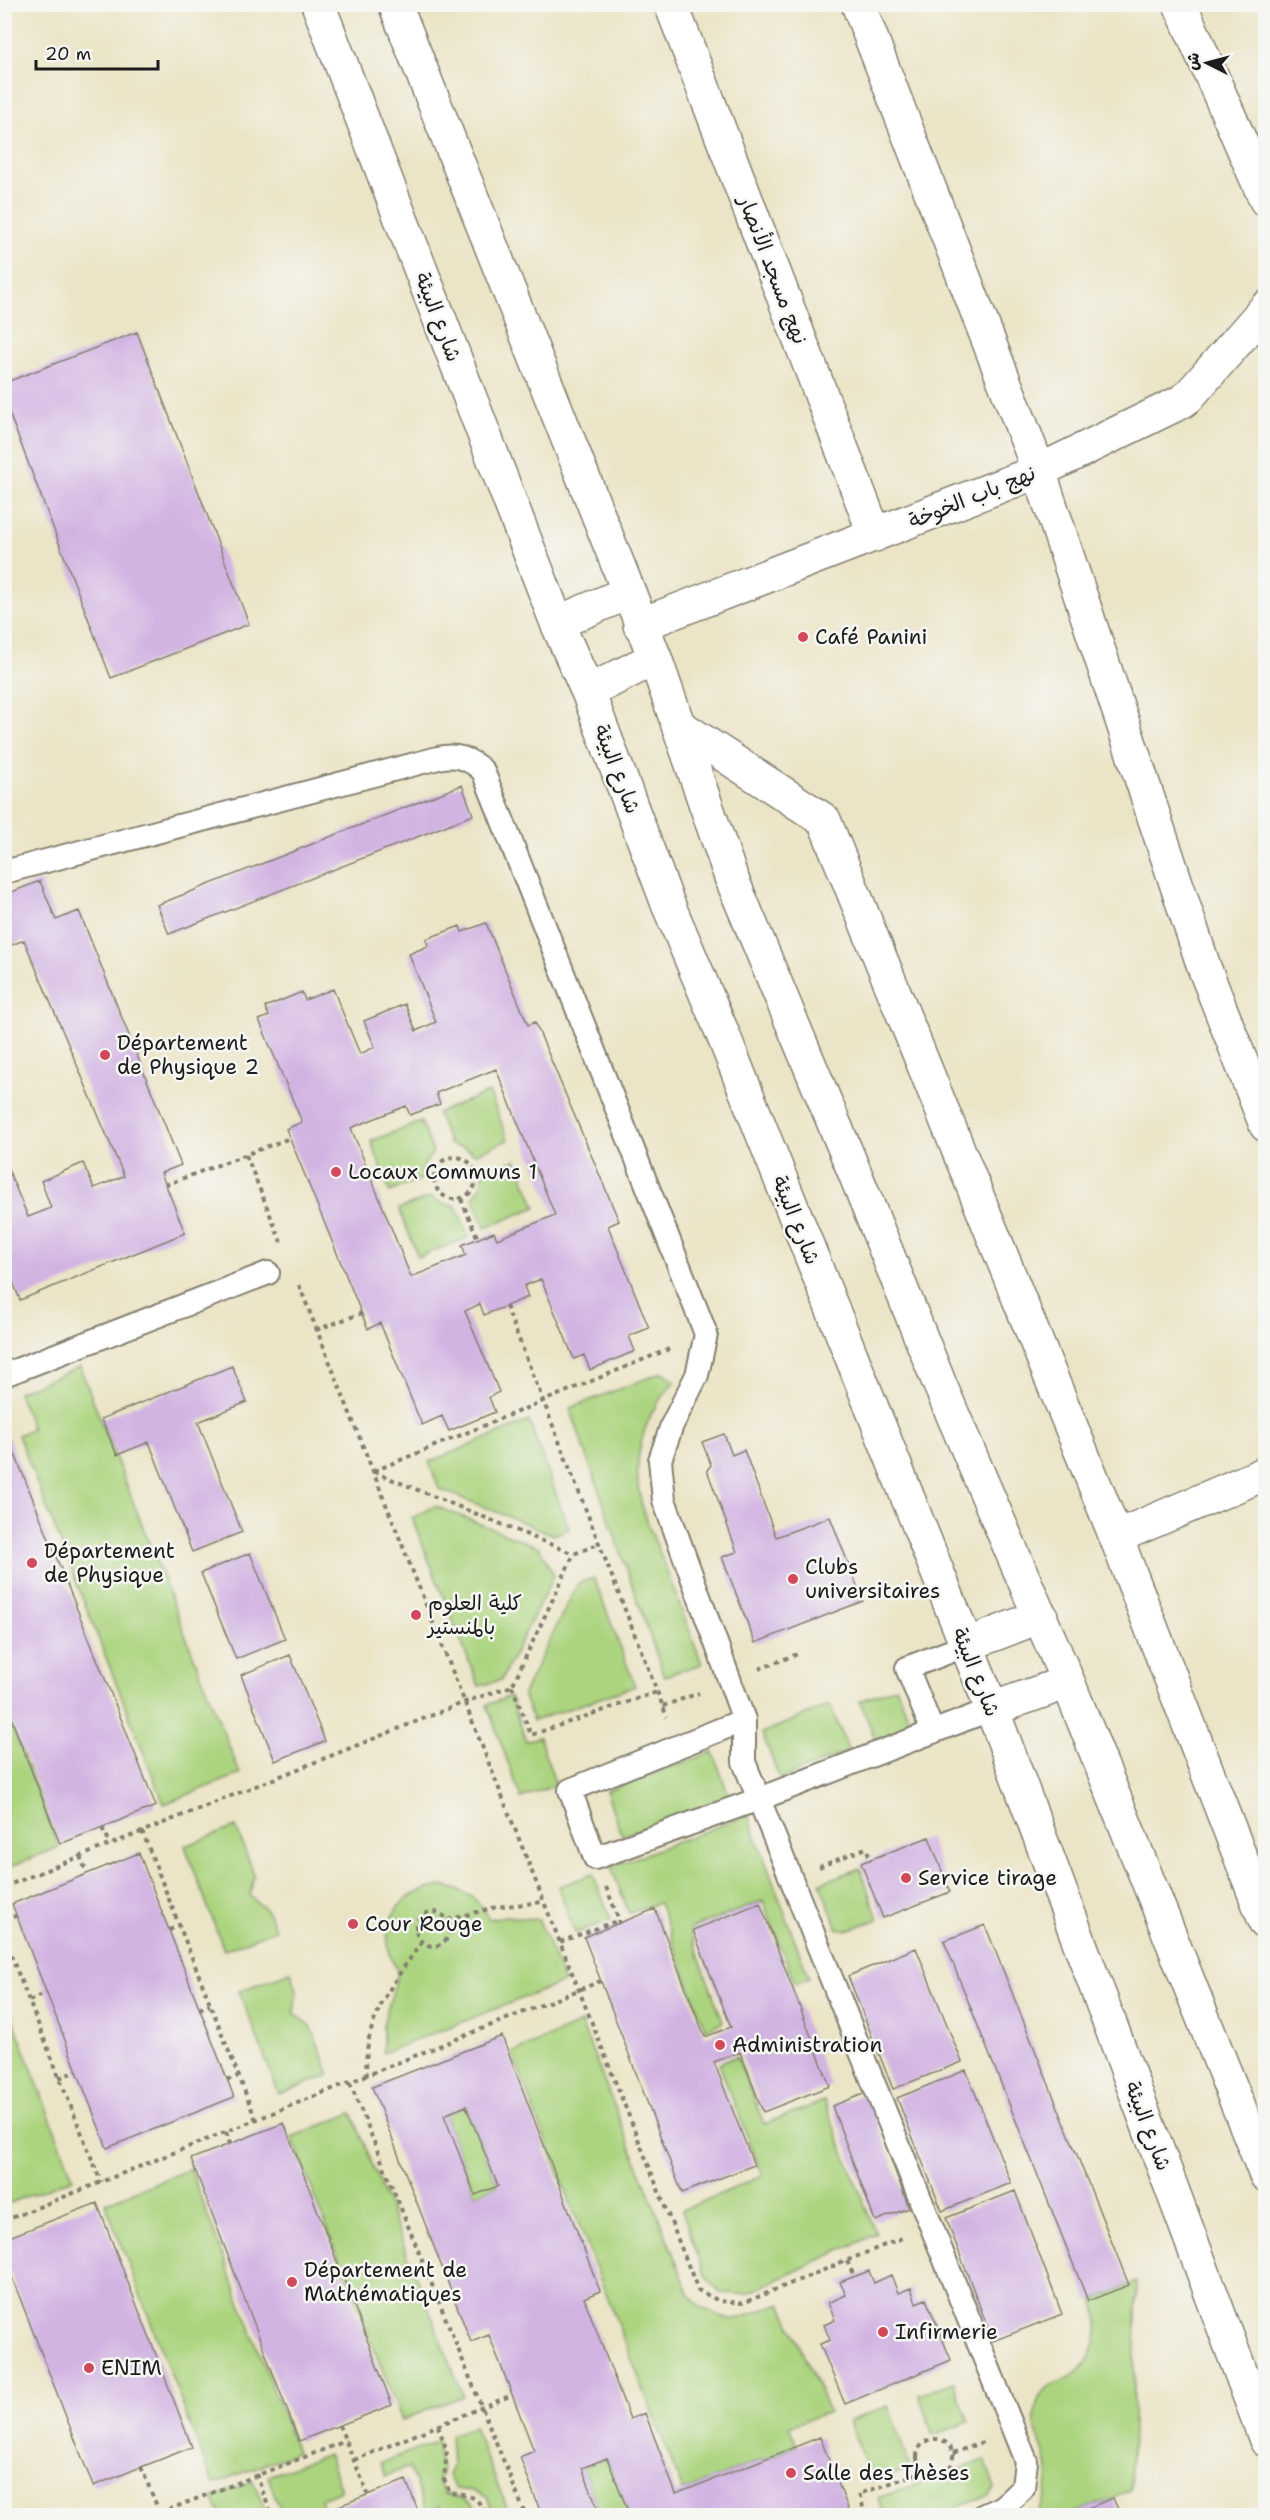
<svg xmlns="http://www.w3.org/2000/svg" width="1270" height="2520" viewBox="0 0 1270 2520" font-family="'Shantell Sans','Playpen Sans Arabic',sans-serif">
  <rect width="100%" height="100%" fill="#f6f6f2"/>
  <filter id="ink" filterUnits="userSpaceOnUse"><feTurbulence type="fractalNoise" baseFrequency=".0167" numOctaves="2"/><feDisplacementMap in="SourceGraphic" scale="12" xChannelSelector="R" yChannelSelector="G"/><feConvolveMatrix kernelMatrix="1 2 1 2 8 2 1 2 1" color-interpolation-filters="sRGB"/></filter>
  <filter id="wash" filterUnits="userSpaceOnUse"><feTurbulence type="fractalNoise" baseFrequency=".008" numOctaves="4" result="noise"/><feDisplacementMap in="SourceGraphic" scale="24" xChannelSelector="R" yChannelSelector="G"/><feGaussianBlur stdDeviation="1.35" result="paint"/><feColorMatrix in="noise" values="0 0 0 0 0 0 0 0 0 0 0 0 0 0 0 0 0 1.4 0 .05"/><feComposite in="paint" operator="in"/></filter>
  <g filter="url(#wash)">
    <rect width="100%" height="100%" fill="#ebe4c6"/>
    <path fill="#acd47f" stroke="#64784e" stroke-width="1.5" d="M489,1092l19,48 -33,14 -12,-7 -13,-2 -13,-32z
      M421,1122l12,30 -9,13 -2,14 -32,13 -19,-51z
      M516,1160l20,47 -51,21 -12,-30 8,-12 2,-13z
      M431,1197l12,7 13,2 13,31 -51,20 -19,-48z
      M80,1367l160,407 -76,30 -146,-369 14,-6 -14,-37z
      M663,1372l12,10c-32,31 -45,80 -33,123 6,22 16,43 24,64 12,32 24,64 36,95l-38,12 -94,-268z
      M529,1421l40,108 -15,6 -115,-46 -10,-27z
      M435,1506l104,41 15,29 -53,104 -22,6 -67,-168z
      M594,1578l41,108 -102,35 -10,-27 55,-111z
      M896,1687l16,40 -36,14 -16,-40z
      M510,1696l16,45 13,-4 17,48 -35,13 -34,-93z
      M830,1705l19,46 -69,28 -18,-46z
      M5,1709l54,138 -54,22h-1z
      M713,1752l16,44 -107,40 -16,-45z
      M748,1815l61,163 -14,6 -32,-83 -74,28 34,93 -18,7 -46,-126 -30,10 -18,-46z
      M236,1827l18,48 -4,21 18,16 7,18 -51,20 -39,-104z
      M860,1868l18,51 -33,12 -8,-3 -17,-45z
      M593,1874l18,46 -36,13 -17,-46z
      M443,1886c20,4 38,12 46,33l18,-3 32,4 25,62 -181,71v-28l15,-52c-24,-44 -5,-81 45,-87z
      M291,1972l6,18 -3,23 17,13 19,49 -51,19 -40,-103z
      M5,1998l68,180 -68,27h-1z
      M581,2023l109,273 10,11 32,14 49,-18 48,109 -40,14 8,20 -114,45 -171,-438z
      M737,2056l27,68 60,-23 52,133 -130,60 -26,-1 -16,-20 -22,-63 81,-34 -44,-112z
      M466,2106l32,80 -23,9 -31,-80z
      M352,2113l111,283 -61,24 -110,-283z
      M190,2169l107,283 -84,32 -108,-281z
      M1137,2282l-6,209 -62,24h-33c34,-57 -14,-73 2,-114 7,-19 22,-17 36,-26 23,-16 28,-52 20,-76z
      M954,2382l15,40 -36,13 -14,-40z
      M888,2406l23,62 -39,14 -23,-61z
      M474,2427l36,88h-16l-7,-18 -12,-6 -20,-2 -7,-15 4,-8 -2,-31z
      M438,2441l3,31 -3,8 6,14c15,4 30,5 35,21h-35l-4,-9 -13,6 -18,-45 -24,9 -5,-13z
      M328,2454l13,36 -20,8 2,9 -23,8h-18l-14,-39z
      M607,2458l23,57h-29l-19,-47z
      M985,2460l10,28 -6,8 -56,19h-49l-6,-17z
      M253,2481l14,34h-46l-8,-17z"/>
    <g id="blocks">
      <path fill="#d1b4e2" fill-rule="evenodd" d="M137,332l112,292 -138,54 -107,-278v-17z
        M462,785l11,30 -304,119 -12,-29z
        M40,881l16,39 23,-9 102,254 -20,8 24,60 -165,67 -15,-39v-99l23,55 23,-9 -10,-27 42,-18 11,25 30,-12 -100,-236 -20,8v-53z
        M486,923l42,102 7,-3 84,199 -11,5 41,102 -20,8 6,15 -45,19 -6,-15 -10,4 -33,-80 -17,7 4,11 -44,18 -4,-11 -15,7 34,81 -10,5 6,15 -46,19 -7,-15 -20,9 -42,-102 -12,6 -82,-200 16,-7 -43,-102 10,-4 -4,-9 37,-15 3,8 28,-11 27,65 15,-7 -11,-26 41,-17 11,27 20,-9 -27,-68 19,-8 -2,-7 34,-13 2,6zM496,1069l59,146 -58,24 -3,-7 -32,13 4,10 -55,22 -60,-149 55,-22 4,9 30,-11 -4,-11z
        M4,963l6,12 -6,2z
        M232,1366l15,36 -49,20 44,110 -50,20 -43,-110 -32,13 -16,-36z
        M4,1427l152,379 -96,38 -56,-144z
        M724,1434l8,21 12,-5 32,87 54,-20 33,84 -108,42 -33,-86 15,-5 -30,-82 4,-5 -9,-23z
        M250,1553l35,86 -49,20 -35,-86z
        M290,1655l35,86 -50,20 -34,-86z
        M929,1837l21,55 -67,26 -22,-55z
        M139,1853l95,244 -127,51 -95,-244z
        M760,1903l70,183 -67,26 -23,-60 -26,10 40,103 -72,28 -98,-256 71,-28 50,128 26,-10 -38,-97z
        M985,1925l144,360 -41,16 -144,-360z
        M916,1948l46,114 -69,27 -45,-113z
        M502,2036l98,255 -16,7 46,121 15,-6 31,81 144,-57 31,79h-221l-23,-58 -25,10 19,48h-59l-22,-59 14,-6 -45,-116 -18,7 -99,-255zM466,2106l32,80 -23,9 -31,-80z
        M966,2070l45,113 -69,28 -45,-113z
        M866,2093l43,115 -34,13 -43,-115z
        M284,2123l108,282 -93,36 -108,-282z
        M1015,2191l47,123 -69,27 -47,-123z
        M97,2203l95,244 -99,39 -89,-229v-18z
        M869,2271l5,12 17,-8 7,18 13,-5 5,15 10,-4 25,61 -106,44 -25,-60 10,-4 -6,-15 11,-5 -7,-17 18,-8 -6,-13z
        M406,2480l14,36h-87l-2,-7z
        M1113,2498l8,18h-51v-1z"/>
    </g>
  </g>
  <g filter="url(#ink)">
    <use href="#blocks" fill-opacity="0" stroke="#848071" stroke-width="1.5"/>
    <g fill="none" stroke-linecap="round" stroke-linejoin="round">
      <defs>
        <path id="service" d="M4,872l434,-114c18,-4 31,0 45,13l223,563 -9,41 -25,50 -12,35 4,40 80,220v42l282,699 -3,27 -21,19 -20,9
          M4,1375l264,-102
          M744,1720l-174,70 25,68 164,-59 233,-90
          M933,1732l-26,-64 57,-22"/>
        <path id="minor" d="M671,4l204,531
          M858,4l181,467 165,496 62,158
          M1180,4l86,196
          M640,625l399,-154 142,-69 7,-5 78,-89
          M678,725l146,95 292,717 150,386
          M1116,1537l150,-64"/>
        <path id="primary" d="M318,4l239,619 31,69 80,212 54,128 270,677 274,731
          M395,4l260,654 76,219 123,294 86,214 128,297 198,493
          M557,623l70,-30
          M588,692l67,-34
          M964,1646l77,-30
          M992,1709l76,-27"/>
      </defs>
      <use href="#service" stroke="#848071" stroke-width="26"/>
      <use href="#minor" stroke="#848071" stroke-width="36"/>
      <use href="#primary" stroke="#848071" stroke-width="36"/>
      <path stroke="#848071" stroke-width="4" stroke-dasharray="4.5 4.5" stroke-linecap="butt" d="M246,1155l35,87
        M434 1178a21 21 0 1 1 42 0a21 21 0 1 1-42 0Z
        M165,1185l125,-47
        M461,1199l17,40
        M299,1285l399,1005 21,11 24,2 159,-65
        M506,1306l161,411
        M316,1330l46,-17
        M374,1471l295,-122
        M374,1472l200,82
        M759,1669l41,-16
        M512,1686l19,49 126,-43
        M663,1706l36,-13
        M102,1828l9,16
        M142,1831l114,289
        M80,1856l7,17
        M819,1867l47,-19 5,12
        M4,1887l461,-185 47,-16 62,-132 24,-10
        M606,1887l13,33
        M416 1929a17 17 0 1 1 34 0a17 17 0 1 1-34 0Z
        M4,1919l12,-3
        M448,1920l48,-13 48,-5
        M169,1930l11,-4
        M4,1938l97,244
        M560,1942l59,-22v3
        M29,2001l17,-8
        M199,2009l11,-4
        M367,2076c-6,-52 26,-94 55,-134
        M59,2078l18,-7
        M227,2080l11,-4
        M350,2083l176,433
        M226,2132l4,12
        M4,2221l597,-240
        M847,2261l7,15
        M339,2425l29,69
        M438,2426l9,25 -3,28 6,14c21,3 28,2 36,23
        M917 2457a18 18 0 1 1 36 0a18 18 0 1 1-36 0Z
        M953,2453l30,-11
        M354,2460l158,-65
        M141,2467l20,49
        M256,2474l16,42
        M152,2516l194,-75
        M866,2516l-7,-22 66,-23"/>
      <use href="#service" stroke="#fff" stroke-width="22"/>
      <use href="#minor" stroke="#fff" stroke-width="33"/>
      <use href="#primary" stroke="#fff" stroke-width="33"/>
    </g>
  </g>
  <g fill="#d1495b" stroke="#f6f6f2" stroke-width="2">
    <circle cx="803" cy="637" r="6"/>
    <circle cx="105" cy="1055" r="6"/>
    <circle cx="336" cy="1172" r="6"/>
    <circle cx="32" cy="1563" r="6"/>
    <circle cx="793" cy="1579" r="6"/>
    <circle cx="416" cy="1615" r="6"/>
    <circle cx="906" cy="1878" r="6"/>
    <circle cx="353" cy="1924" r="6"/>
    <circle cx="720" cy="2045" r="6"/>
    <circle cx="292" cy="2282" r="6"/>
    <circle cx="883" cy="2332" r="6"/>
    <circle cx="89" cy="2368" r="6"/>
    <circle cx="791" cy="2473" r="6"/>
  </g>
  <g text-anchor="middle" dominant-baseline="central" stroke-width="5" stroke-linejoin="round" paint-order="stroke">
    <g font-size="21" fill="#1c1c1c" stroke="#f6f6f2">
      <text transform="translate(773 270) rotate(69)">نهج مسجد الأنصار</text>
      <text transform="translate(438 317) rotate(69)">شارع البيئة</text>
      <text transform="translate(972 497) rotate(-22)">نهج باب الخوخة</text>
      <text transform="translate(617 769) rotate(69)">شارع البيئة</text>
      <text transform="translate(796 1220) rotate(68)">شارع البيئة</text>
      <text transform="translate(976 1672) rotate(68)">شارع البيئة</text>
      <text transform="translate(1148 2126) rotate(69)">شارع البيئة</text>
    </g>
    <g font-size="21" fill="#1c1c1c" stroke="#f6f6f2" text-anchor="start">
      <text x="815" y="637">Café Panini</text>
      <text x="117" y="1043">Département<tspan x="117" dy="24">de Physique 2</tspan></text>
      <text x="348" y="1172">Locaux Communs 1</text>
      <text x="44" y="1551">Département<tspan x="44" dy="24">de Physique</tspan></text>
      <text x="805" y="1567">Clubs<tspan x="805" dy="24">universitaires</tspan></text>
      <text x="428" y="1603">كلية العلوم<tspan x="428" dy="24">بالمنستير</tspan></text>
      <text x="918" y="1878">Service tirage</text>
      <text x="365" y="1924">Cour Rouge</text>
      <text x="732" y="2045">Administration</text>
      <text x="304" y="2270">Département de<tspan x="304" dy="24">Mathématiques</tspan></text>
      <text x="895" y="2332">Infirmerie</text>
      <text x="101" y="2368">ENIM</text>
      <text x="803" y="2473">Salle des Thèses</text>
    </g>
  </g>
  <rect width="1270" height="2520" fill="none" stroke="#f6f6f2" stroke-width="24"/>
  <g transform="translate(1207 63) rotate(276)" stroke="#f6f6f2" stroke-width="4.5" paint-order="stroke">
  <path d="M0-4.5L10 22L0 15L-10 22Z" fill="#1c1c1c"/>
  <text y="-9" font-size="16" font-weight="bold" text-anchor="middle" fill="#1c1c1c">ش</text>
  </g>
  <path d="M36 60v9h122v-9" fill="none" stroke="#1c1c1c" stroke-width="3"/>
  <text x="45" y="60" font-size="18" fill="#1c1c1c" stroke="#f6f6f2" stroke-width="4.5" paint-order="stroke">20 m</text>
</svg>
